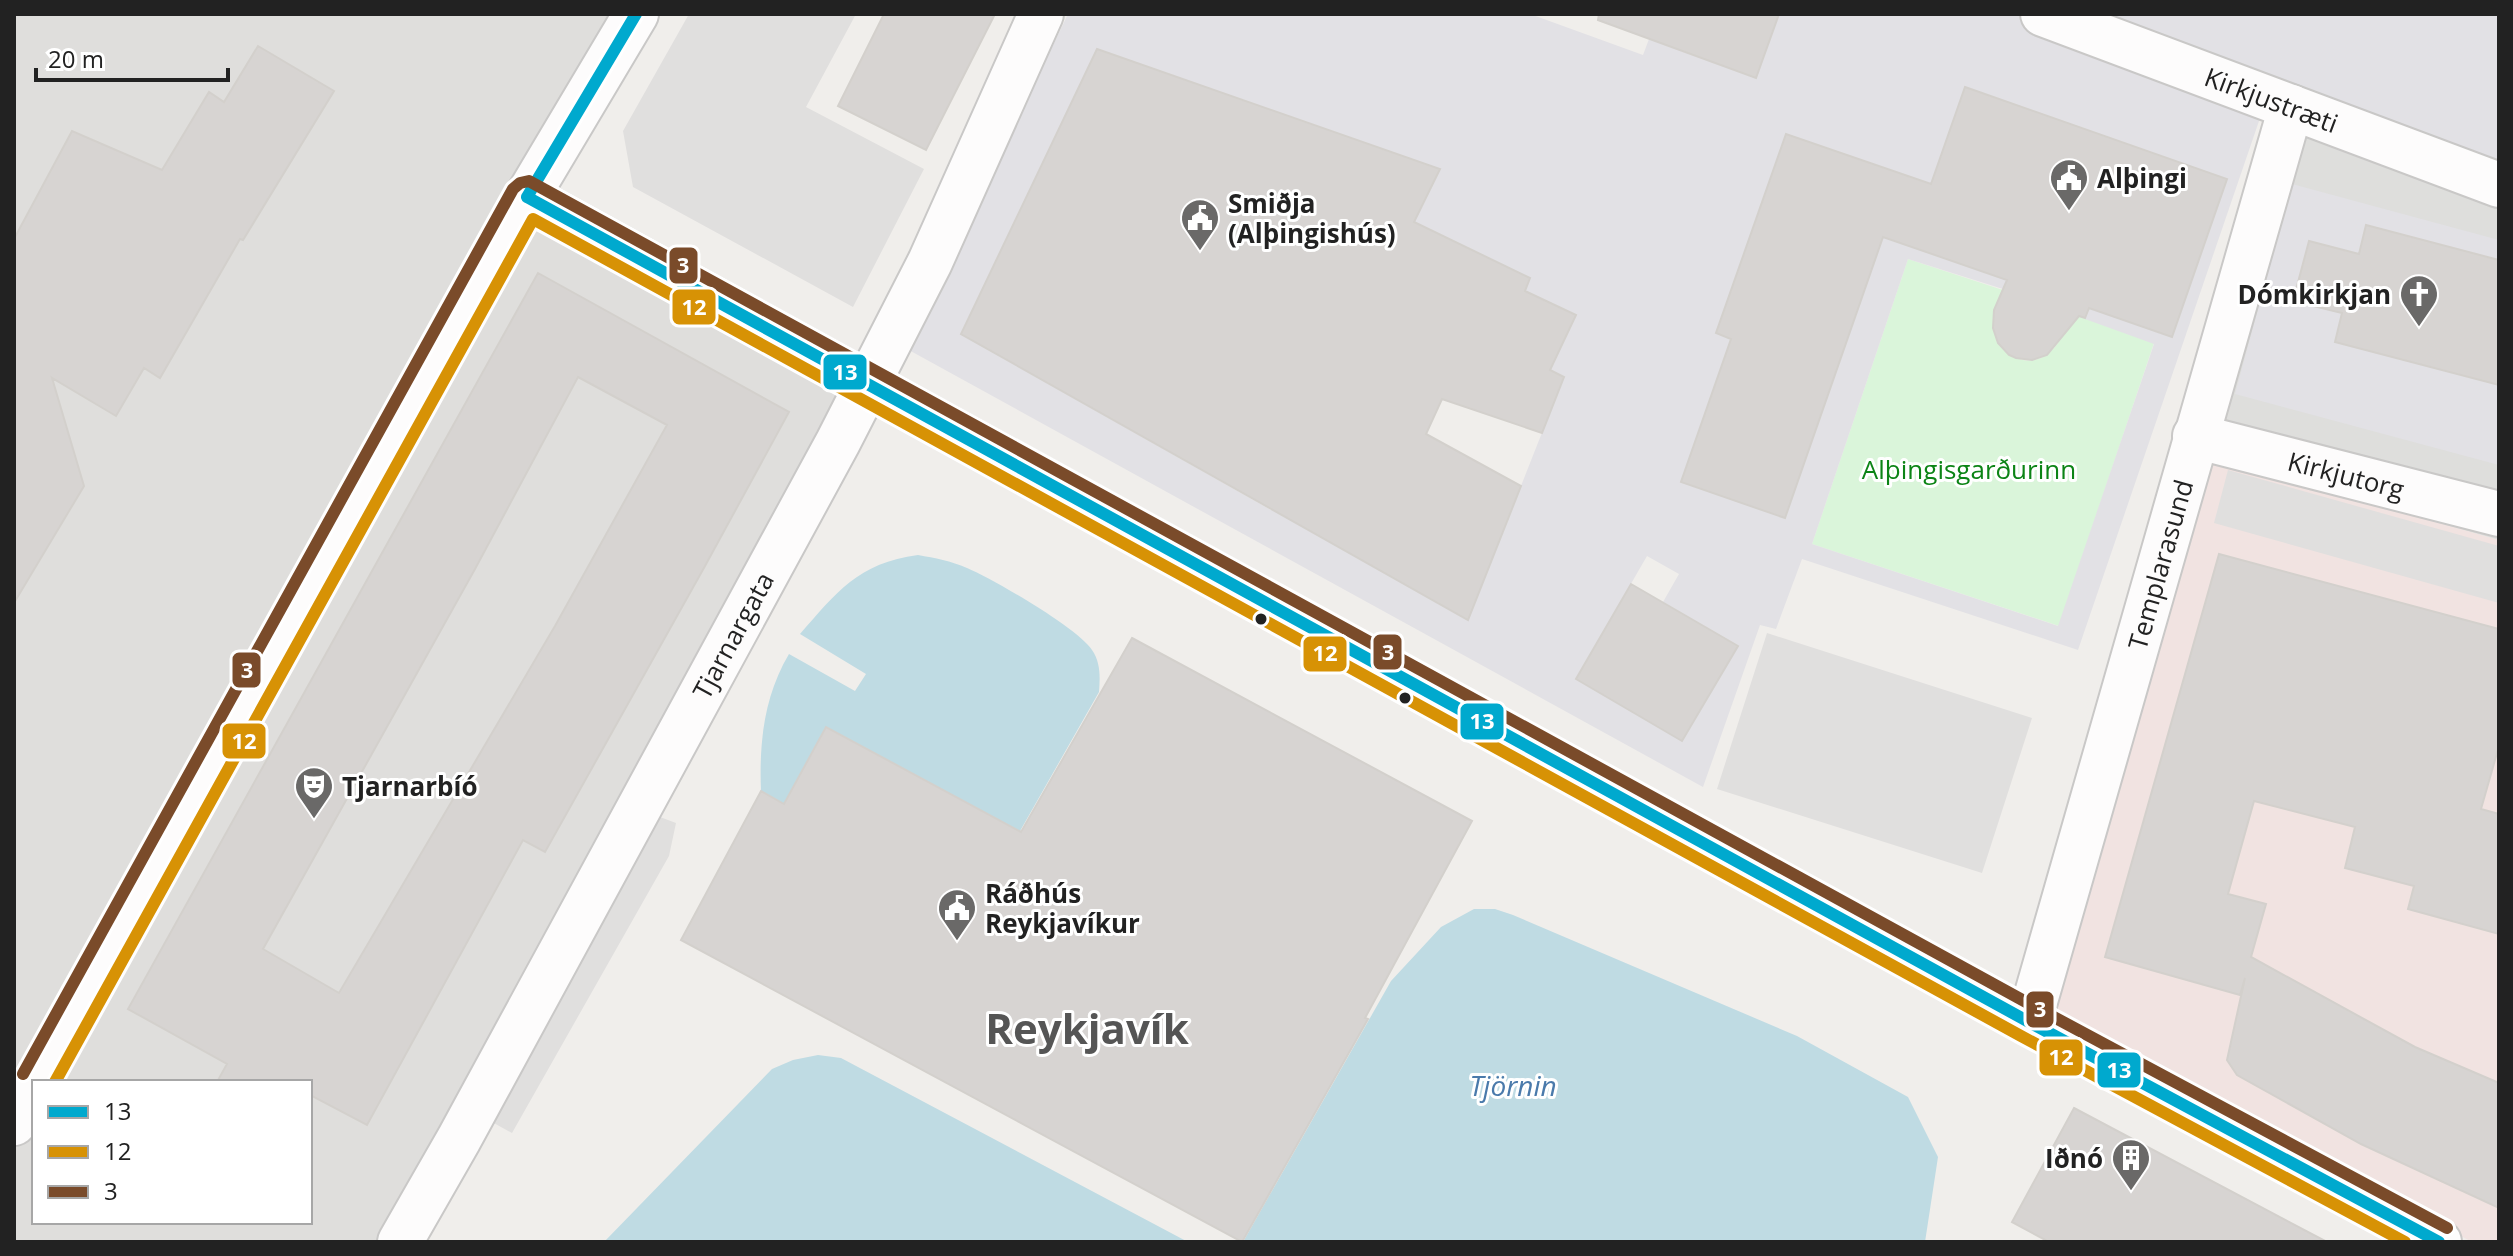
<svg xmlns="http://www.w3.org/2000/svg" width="2513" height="1256" viewBox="0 0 2513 1256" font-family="'Open Sans',sans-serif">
  <rect width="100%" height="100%" fill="#f0eeeb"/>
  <path fill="#dfdedc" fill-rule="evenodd" d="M14,14h604l-107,195 337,178 -464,855h-370zM34,1082h276v140h-276z"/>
  <path fill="#f1e3e1" d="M2202,455l297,85v702h-27l-431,-227z"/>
  <path fill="#dededc" d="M2308,96l191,68v376l-297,-85z"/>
  <path fill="#daf5da" d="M1908,259l107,35 -22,34c5,26 35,44 57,24 11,-9 17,-26 23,-38l81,29 -95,283 -247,-82z"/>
  <path fill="#e0dfde" d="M689,14h167l-50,93 118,62 -71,138 -220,-120 -10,-56z
    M2228,470l271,76v57l-285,-80z
    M1767,633l265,85 -50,155 -265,-84z
    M660,817l16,6 -7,33 -157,277 -20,-11z"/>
  <path fill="#e2e1e5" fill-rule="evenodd" d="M1068,14h462l113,41 6,-16 106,39 24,-64h720v150h-14l-213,-81 -194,567 -276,-91 -26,70 -16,-4 -57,162 -796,-438zM1097,49l343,120 -169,341 -310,-176zM1965,87l262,92 -55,158 -83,-29 -4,11 69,25 -96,282 -246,-82 96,-285 95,30 4,-9 -97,-34 5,-17 -26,-9 -104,298 -104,-36 50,-143 -15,-6 70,-198 65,22 -1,5 53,19 -8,24 26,9zM1443,237l87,41 -5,13 51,24 -26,55 14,7 -96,243 -173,-98zM1647,556l32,18 -16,28 75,44 -56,95 -106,-62z
    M2292,184l207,56v225l-264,-71z"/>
  <path fill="#bfdbe3" d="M918,555c17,3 33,6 49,13 26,11 111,60 125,82 9,13 8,28 7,42l-79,139 -83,-44 -134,27 -42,-23c-2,-48 3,-95 28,-137l66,37 11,-17 -66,-40c37,-42 58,-71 118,-79z
    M1474,909h21l18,6 284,121 111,61 30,60 -13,85h-682l148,-261 50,-54z
    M818,1055l23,3 347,184h-584l168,-173 21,-9z"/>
  <path fill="#d7d4d2" stroke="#d3d0cc" stroke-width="2" fill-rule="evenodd" d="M884,14h111l-69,136 -88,-44z
    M1599,14h180l-23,64 -158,-58z
    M258,46l76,45 -91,149 -3,-1 -80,139 -16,-10 -28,48 -64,-38 32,108 -70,117v-364l58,-108 90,39 47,-78 15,10z
    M1097,49l343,120 -26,53 116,56 -5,13 51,24 -26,55 14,7 -22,56 -100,-34 -16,35 95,52 -53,134 -507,-286z
    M1965,87l262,92 -55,158 -83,-29 -4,10 -6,-2 -32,39 -15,5 -16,-2 -7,-3 -11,-12 -5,-15 1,-18 13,-30 -124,-43 -98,281 -104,-36 50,-143 -15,-6 70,-199 145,50z
    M2366,225l133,35v125l-164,-43 7,-29 -49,-12 16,-60 50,13z
    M538,273l251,139 -84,154 -160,286 -22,-12 -156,285 -57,-30v-13h-93l10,-18 -99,-55zM578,377l89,48 -112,201 -216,367 -76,-44 212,-380z
    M2219,554l280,75v117l-18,63 18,5v120l-91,-25 6,-23 -69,-18 10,-41 -101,-26 -26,93 38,10 -15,53 164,90 84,36v125l-138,-64 -124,-69 -10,-15 18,-82 -5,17 -135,-38z
    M1631,584l107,62 -56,95 -106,-62z
    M1132,638l340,183 -107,197 3,1 -126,223 -561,-302 80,-149 23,13 42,-77 195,105z
    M2074,1108l253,134h-278l-37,-20z"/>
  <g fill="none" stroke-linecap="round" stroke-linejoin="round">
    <defs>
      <g id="minor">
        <path id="s1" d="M2043,14l456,171"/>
        <path d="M527,197l1502,825 410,220"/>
        <path id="s2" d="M2195,436l304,78"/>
        <path id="s3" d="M2029,1022c89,-305 173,-610 262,-915"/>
        <path d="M37,1082l490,-885 109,-183"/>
        <path d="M14,1123l20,-36"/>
        <path id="s4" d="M400,1242l59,-103 379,-697 92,-180 111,-248"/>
      </g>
    </defs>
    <use href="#minor" stroke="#c9c8c7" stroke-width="48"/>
    <use href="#minor" stroke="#fdfcfc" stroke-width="44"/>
    <defs>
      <path id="bus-1" d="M527,197l1502,825 410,220
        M527,197l109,-183"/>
      <path id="bus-2" d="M55,1082l478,-863 1488,817 384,206"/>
      <path id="bus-3" d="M23,1074l490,-885 7,-6 9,-2 1508,827 410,220"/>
    </defs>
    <use href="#bus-1" stroke="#fff" stroke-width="18"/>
    <use href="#bus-2" stroke="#fff" stroke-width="18"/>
    <use href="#bus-3" stroke="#fff" stroke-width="18"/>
    <use href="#bus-1" stroke="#00a9ce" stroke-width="12"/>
    <use href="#bus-2" stroke="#d79205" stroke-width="12"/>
    <use href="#bus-3" stroke="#7a4b2a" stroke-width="12"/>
  </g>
  <defs>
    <symbol id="civic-pin" viewBox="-11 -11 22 30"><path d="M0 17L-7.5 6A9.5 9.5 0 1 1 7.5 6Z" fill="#6a6968" stroke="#fff"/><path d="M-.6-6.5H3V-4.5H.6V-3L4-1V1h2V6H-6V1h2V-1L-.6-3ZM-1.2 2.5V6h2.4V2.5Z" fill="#fff"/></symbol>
    <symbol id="church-pin" viewBox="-11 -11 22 30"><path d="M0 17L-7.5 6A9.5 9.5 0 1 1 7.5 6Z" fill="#6a6968" stroke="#fff"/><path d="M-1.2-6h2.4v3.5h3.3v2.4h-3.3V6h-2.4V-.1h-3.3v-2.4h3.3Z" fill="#fff"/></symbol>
    <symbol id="theatre-pin" viewBox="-11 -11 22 30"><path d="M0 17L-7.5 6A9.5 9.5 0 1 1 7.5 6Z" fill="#6a6968" stroke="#fff"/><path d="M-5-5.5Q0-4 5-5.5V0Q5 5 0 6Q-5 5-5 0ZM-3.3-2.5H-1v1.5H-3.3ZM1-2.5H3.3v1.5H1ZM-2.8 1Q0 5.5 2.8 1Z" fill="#fff"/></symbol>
    <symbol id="building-pin" viewBox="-11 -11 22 30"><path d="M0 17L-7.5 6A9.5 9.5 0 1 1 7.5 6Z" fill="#6a6968" stroke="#fff"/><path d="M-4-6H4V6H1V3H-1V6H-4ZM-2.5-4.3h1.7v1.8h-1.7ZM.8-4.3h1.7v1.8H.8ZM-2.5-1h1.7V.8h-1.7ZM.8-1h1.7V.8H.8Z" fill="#fff"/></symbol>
  </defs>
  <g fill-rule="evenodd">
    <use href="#civic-pin" x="2047" y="156" width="44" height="60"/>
    <use href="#civic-pin" x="1178" y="196" width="44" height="60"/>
    <use href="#church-pin" x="2397" y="272" width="44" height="60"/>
    <use href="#theatre-pin" x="292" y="764" width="44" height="60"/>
    <use href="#civic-pin" x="935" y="886" width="44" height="60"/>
    <use href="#building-pin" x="2109" y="1136" width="44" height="60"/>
  </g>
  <g fill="#222" stroke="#fff" stroke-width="3">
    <circle cx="1261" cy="619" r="7"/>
    <circle cx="1405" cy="698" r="7"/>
  </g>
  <g text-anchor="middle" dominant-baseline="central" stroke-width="6" stroke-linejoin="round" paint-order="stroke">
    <g font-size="26" fill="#222" stroke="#fff">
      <text stroke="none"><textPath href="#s1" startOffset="244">Kirkjustræti</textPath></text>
      <text stroke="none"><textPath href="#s2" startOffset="156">Kirkjutorg</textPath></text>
      <text stroke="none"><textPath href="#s3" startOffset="476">Templarasund</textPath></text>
      <text stroke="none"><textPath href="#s4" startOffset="692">Tjarnargata</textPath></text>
    </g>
    <g font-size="26" font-weight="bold" fill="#222" stroke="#fff" text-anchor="start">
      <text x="2097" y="178">Alþingi</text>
      <text x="1228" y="203">Smiðja<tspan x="1228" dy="30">(Alþingishús)</tspan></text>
      <text x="2391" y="294" text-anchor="end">Dómkirkjan</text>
      <text x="342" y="786">Tjarnarbíó</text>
      <text x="985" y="893">Ráðhús<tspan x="985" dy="30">Reykjavíkur</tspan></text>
      <text x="2103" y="1158" text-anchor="end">Iðnó</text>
    </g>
    <g font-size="26" fill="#0c8416" stroke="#fff">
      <text x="1969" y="469">Alþingisgarðurinn</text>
    </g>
    <g font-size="28" font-style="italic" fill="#4a7aab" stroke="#fff">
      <text x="1513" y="1085">Tjörnin</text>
    </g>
    <g font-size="42" font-weight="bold" fill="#555" stroke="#fff">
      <text x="1087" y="1027">Reykjavík</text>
    </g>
  </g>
  <g stroke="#fff" stroke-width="3">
    <rect x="668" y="246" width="31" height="39" rx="8" fill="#7a4b2a"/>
    <rect x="671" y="288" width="46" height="38" rx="8" fill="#d79205"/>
    <rect x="822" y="353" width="46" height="38" rx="8" fill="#00a9ce"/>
    <rect x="1372" y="633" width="31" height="38" rx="8" fill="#7a4b2a"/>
    <rect x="1302" y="635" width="46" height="38" rx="8" fill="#d79205"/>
    <rect x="231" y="651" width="31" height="38" rx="8" fill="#7a4b2a"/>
    <rect x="1459" y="702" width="46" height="39" rx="8" fill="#00a9ce"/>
    <rect x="221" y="722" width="46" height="38" rx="8" fill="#d79205"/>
    <rect x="2025" y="990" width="30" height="39" rx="8" fill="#7a4b2a"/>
    <rect x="2038" y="1038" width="46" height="39" rx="8" fill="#d79205"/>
    <rect x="2096" y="1051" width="46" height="38" rx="8" fill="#00a9ce"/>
  </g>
  <g font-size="22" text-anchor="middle" font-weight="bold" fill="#fff">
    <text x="683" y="273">3</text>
    <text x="694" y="315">12</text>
    <text x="845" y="380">13</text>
    <text x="1388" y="660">3</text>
    <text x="1325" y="661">12</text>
    <text x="247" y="678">3</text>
    <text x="1482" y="729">13</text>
    <text x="244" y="749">12</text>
    <text x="2040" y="1017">3</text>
    <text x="2061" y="1065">12</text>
    <text x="2119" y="1078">13</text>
  </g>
  <rect width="2513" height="1256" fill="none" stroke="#222222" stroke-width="32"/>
  <rect x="32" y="1080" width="280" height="144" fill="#ffffff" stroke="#a7a7a7" stroke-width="2"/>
  <rect x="48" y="1106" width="40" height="12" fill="#00a9ce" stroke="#a7a7a7" stroke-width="2"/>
  <text x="104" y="1120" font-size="24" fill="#222222">13</text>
  <rect x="48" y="1146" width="40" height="12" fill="#d79205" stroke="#a7a7a7" stroke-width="2"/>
  <text x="104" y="1160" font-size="24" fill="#222222">12</text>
  <rect x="48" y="1186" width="40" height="12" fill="#7a4b2a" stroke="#a7a7a7" stroke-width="2"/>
  <text x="104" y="1200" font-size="24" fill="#222222">3</text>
  <path d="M36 68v12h192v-12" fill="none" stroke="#222222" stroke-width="4"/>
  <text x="48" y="68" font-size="24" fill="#222222" stroke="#ffffff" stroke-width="6" paint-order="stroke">20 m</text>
</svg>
